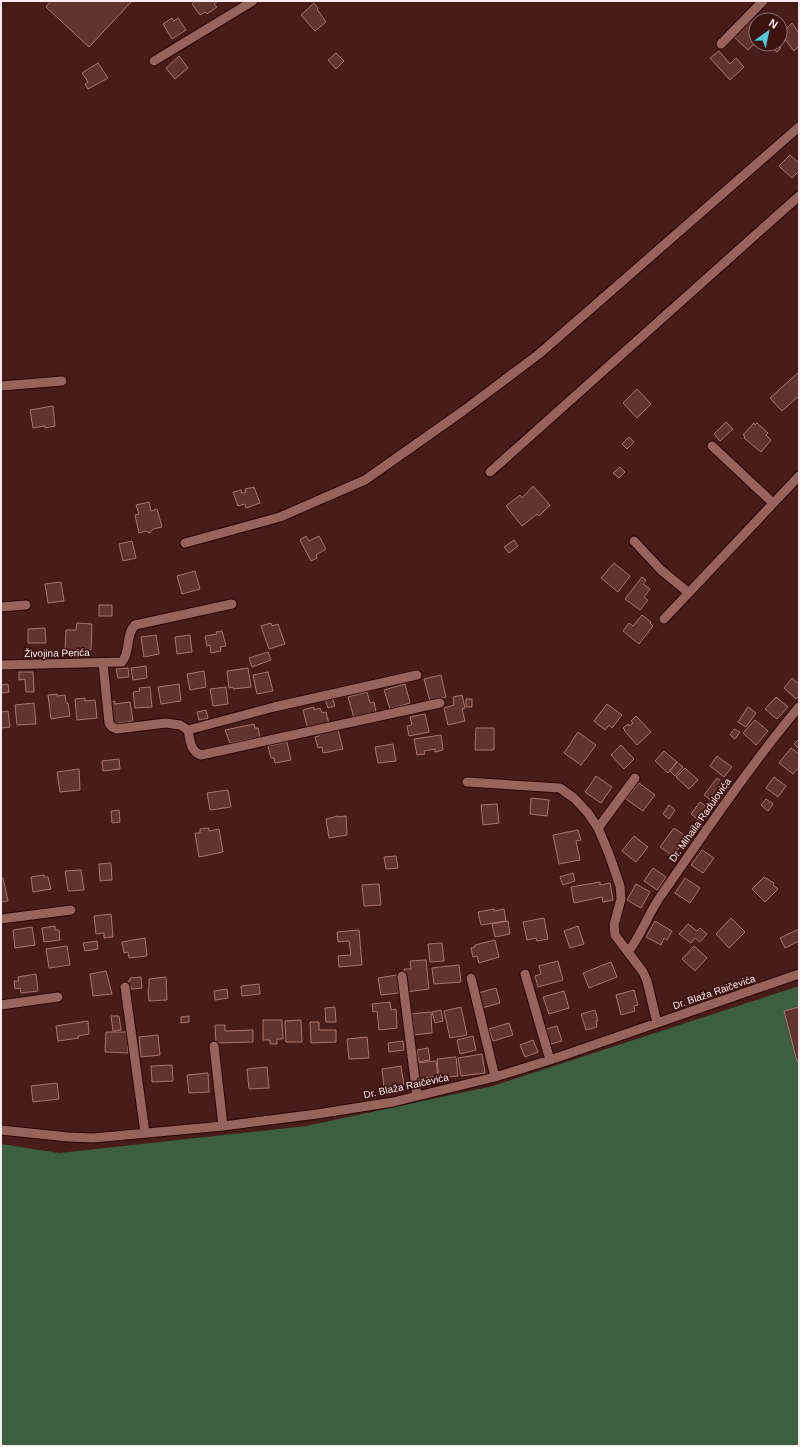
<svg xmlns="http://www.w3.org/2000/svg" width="800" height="1447" viewBox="0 0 800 1447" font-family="Arial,sans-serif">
  <rect width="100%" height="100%" fill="#481d19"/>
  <path fill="#3b5f3f" d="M799,986v460h-798v-302l58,9 247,-27 187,-40z"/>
  <path fill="#62342f" stroke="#a7746d" d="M51,1h81l-43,46 -43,-40z
    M195,1h23l-4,3 3,3 -10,7 -2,-2 -5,3 -8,-11z
    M314,3l4,5 -1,1 9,13 -11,9 -14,-16z
    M172,18l2,3 4,-3 8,12 -14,9 -9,-15z
    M749,21l7,6v15l-8,8 -14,-13z
    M792,23l7,10v13l-5,5 -13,-17z
    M777,44l4,4 -4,4 -4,-3z
    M719,51l11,13 6,-6 8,9 -14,13 -20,-22z
    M336,53l8,8 -8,8 -8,-9z
    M179,56l9,12 -13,11 -9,-11z
    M98,63l10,15 -20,11 -3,-5 3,-2 -6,-9z
    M790,155l8,7 1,-1v10l-7,7 -13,-12z
    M799,372v24l-17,15 -12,-13z
    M637,389l14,15 -14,14 -14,-15z
    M53,406l2,20 -10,2v-2l-12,2 -3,-18z
    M726,422l7,7 -13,12 -6,-7z
    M754,423l1,2 2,-2 11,10 -2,2 5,5 -10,12 -17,-14 1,-2 -2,-1z
    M629,437l5,5 -7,7 -5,-5z
    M620,467l5,5 -6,6 -6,-5z
    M533,486l17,19 -11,11 -2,-2 -15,12 -16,-20 14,-11 2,3z
    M254,487l6,16 -14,5 -1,-4 -7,2 -5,-14 8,-2 1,3 4,-1 -1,-3z
    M149,502l2,9 6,-2 5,18 -9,2 -3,4 -4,-2 -7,2 -4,-18 4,-1 -3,-9z
    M306,536l3,5 10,-5 7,13 -10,6 1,3 -6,3 -11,-21z
    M514,540l4,6 -9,7 -5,-6z
    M132,541l4,17 -13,3 -4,-17z
    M614,563l16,13 -12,16 -17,-14z
    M195,571l5,18 -18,5 -5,-18z
    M642,577l4,3 -3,4 7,5 -6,8 4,3 -8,10 -15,-11z
    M61,582l3,19 -16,2 -3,-19z
    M99,605h13v11h-13z
    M642,615l9,7 -1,1 3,3 -14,18 -16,-13 6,-8 4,3z
    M77,623l15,1 -1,26 -8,-1v3l-18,-1 1,-21h10z
    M271,623l1,3 6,-2 7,20 -16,5 -8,-23z
    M45,628l1,15h-18v-14z
    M222,631l4,15 -6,1 1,4 -10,2 -1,-8 -3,1 -2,-10 12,-2 -1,-2z
    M156,635l3,19 -15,3 -3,-20z
    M190,635l2,17 -15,2 -2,-17z
    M268,652l3,8 -19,7 -3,-9z
    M146,666l1,12 -14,2 -2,-12z
    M128,668l1,9 -11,1 -2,-9z
    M248,668l3,19 -18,2v-2l-4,1 -2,-17z
    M204,671l2,16 -16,3 -3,-16z
    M19,672h14l1,20h-8l-1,-13 -6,1z
    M268,672l5,19 -16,3 -4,-19z
    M441,675l5,22 -16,4 -6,-22z
    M792,678l7,6v12l-3,3 -12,-11z
    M8,684l1,8 -8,1v-8z
    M179,684l2,17 -20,3 -3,-17z
    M405,684l5,19 -20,6 -6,-19z
    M150,687l2,20 -17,1 -2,-16 7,-1 -1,-3z
    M226,687l2,17 -15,2 -3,-17z
    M367,692l3,11 4,-1 2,10 -22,6 -6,-21z
    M57,694v2l8,-1 1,8h2l2,13 -19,3 -3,-24z
    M462,695l3,13 -3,1 3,12 -17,4 -4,-17 10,-3 -1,-8z
    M332,697l3,9 -7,2 -3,-9z
    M776,697l12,10 -11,12 -12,-10z
    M85,698v3l10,-1 2,18 -20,2 -2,-21z
    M466,699h6v8h-6z
    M115,701v3l15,-2 3,19 -20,3 -3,-22z
    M34,703l2,21 -19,1 -2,-20z
    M607,704l15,11 -10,13 -3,-3 -4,5 -11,-9z
    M314,707v3l6,-2 2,5 4,-1 3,12 -21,6 -5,-20z
    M748,707l8,6 -10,14 -8,-5z
    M206,710l2,8 -9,2 -2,-8z
    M8,711l2,16 -9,1v-16z
    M425,714l4,18 -20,4 -2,-10 5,-1 -2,-8z
    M636,716l15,16 -14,13 -13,-15h1l-2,-2 5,-4 1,2 4,-3 -2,-2z
    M755,720l13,11 -12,14 -13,-12z
    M254,724l1,4h3l2,9 -30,6 -5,-13z
    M476,728h18v22h-19z
    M734,729l6,3 -5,7 -5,-4z
    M338,730l5,19 -20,4 -1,-6 -4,1 -3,-11 4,-1v-2z
    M578,732l18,13 -15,20 -17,-12z
    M441,735l2,15 -8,2v-3l-11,2 1,3 -8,1 -3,-16z
    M799,739v10l-5,-5z
    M287,742l4,18 -16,3 -1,-5h-3l-3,-12z
    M393,744l3,17 -18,2 -3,-16z
    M621,745l13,14 -10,10 -13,-14z
    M791,748l8,6v13l-6,7 -14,-11z
    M664,751l13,11 -9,11 -13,-12z
    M717,756l15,11 -8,10 -14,-11z
    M119,759l1,10 -17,2 -1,-10z
    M677,762l6,5 -8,9 -5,-5z
    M685,768l13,12 -9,9 -13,-12z
    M79,769l1,21 -20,2 -3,-20z
    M596,776l16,11 -11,16 -16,-11z
    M774,777l12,9 -8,11 -12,-9z
    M717,778l14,11 -13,17 -14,-11z
    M639,783l16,12 -12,16 -17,-12z
    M228,790l3,17 -21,3 -3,-17z
    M531,798l18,2 -2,16 -17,-2z
    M766,799l7,5 -5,7 -7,-6z
    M700,802l11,8 -9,13 -11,-9z
    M497,804l2,19 -16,2 -2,-20z
    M669,805l6,5 -6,9 -6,-5z
    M119,810l1,12 -8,1 -1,-12z
    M338,816v1l8,-1 1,19 -18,3 -3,-19z
    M209,828v3l10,-2 4,23 -24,5 -4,-24h5v-4z
    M674,828l13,9 -14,19 -13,-9z
    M578,830l3,10 -5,1 4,19 -21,4 -6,-29z
    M634,836l14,11 -12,15 -14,-11z
    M702,850l12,8 -11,15 -12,-8z
    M396,856l2,12 -12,1 -2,-12z
    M111,863l1,17 -12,1 -1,-17z
    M653,868l13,9 -9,13 -13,-9z
    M81,870l3,20 -16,1 -3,-20z
    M573,873l2,8 -12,4 -3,-8z
    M44,875v2h4l3,12 -18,3 -2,-15z
    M764,877l10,6 -1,2 5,4 -13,13 -13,-13z
    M1,878h2l5,23 -7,1z
    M685,878l15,10 -10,15 -15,-10z
    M600,882v3l10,-2 3,17 -10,2 -1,-5 -28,6 -3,-16z
    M379,884l2,21 -17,1 -2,-21z
    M636,884l14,8 -9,16 -14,-8z
    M494,909v2l10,-2 2,12 -25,4 -3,-13z
    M111,914l2,23 -9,1v-5l-8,1 -2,-18z
    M544,918l4,21 -11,2 -1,-3 -9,2 -4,-18z
    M731,918l14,14 -16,16 -13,-14z
    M508,921l2,13 -15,3 -3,-13z
    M655,921l17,10 -5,9 -3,-2 -3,7 -15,-8z
    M688,924l9,7 3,-3 7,6 -7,8 -5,-4 -4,5 -12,-9z
    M55,926v4h4l1,10 -16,2 -2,-14z
    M578,926l6,18 -14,4 -6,-17z
    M32,927l3,18 -20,3 -2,-18z
    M799,929v12l-14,7 -5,-10z
    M359,930l3,35 -23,2 -1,-11 13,-1 -2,-14 -11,1 -1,-10z
    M145,938l2,18 -18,2 -1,-6 -4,1 -2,-11z
    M495,940l4,17 -20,6 -2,-7 -4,1 -2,-9 4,-1v-2z
    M97,941l1,8 -13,2 -2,-8z
    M442,943l2,18 -14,1 -2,-18z
    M67,946l3,19 -21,3 -3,-19z
    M694,946l13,12 -12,13 -13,-12z
    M426,960l3,29 -23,3 -2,-23h7l-1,-8z
    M558,961l5,19 -25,7 -3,-11 6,-2 -2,-8z
    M611,962l6,15 -28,11 -6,-15z
    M459,965l2,17 -27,2 -2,-16z
    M106,971l6,23 -19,2 -3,-22z
    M36,974l2,17 -17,2 -1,-5 -5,1 -1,-8h5l-1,-4z
    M397,975l2,18 -18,2 -3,-17z
    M141,977l1,11 -11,1v-3l-2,1 -1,-6h2v-3z
    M166,977l1,23 -18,1 -1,-12 1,-1v-9z
    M259,984l1,10 -18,2 -1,-10z
    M496,988l4,15 -18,5 -4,-15z
    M227,989l1,9 -13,2 -1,-9z
    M634,990l4,15 -4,1 1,5 -14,4 -5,-20z
    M564,991l5,17 -20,6 -6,-17z
    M390,1002l1,8 5,-1 1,19 -18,2 -2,-19 -4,1 -1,-8z
    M335,1007l1,15h-10l-1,-14z
    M461,1007l6,28 -17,3 -6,-27z
    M799,1007v54h-2l-13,-50z
    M441,1010l2,11 -8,2 -3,-11z
    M595,1010l3,11h-2l1,6 -11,3 -5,-16z
    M431,1012l1,21 -18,2 -1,-13 -4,1 -1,-9z
    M111,1016h8l2,14 -8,1z
    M189,1016v6l-8,1v-6z
    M263,1020h19l1,19h-6v5h-7v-4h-7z
    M301,1020l1,22h-16l-1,-21z
    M88,1021l1,13 -11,2 1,2 -21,3 -2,-15z
    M310,1022h9v8h17v12l-25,1z
    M509,1023l4,12 -20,6 -4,-12z
    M215,1025h10v6l28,-1v12l-37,1z
    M557,1026l5,15 -14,4 -5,-15z
    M106,1032h22v21l-23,-1z
    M158,1035l2,20 -19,2 -2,-20z
    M473,1036l3,14 -16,4 -3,-14z
    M367,1037l2,21 -20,1 -2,-20z
    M533,1040l5,12 -13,5 -5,-12z
    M403,1041l1,9 -15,2 -1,-9z
    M428,1048l2,12 -11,2 -2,-12z
    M482,1054l3,19 -24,3 -3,-18z
    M456,1057l2,19 -19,2 -2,-19z
    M436,1061l2,15 -19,3 -3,-16z
    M172,1065l1,16 -21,1 -1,-16z
    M401,1066l3,19 -20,2 -2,-18z
    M267,1067l2,21 -20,1 -2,-20z
    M208,1073l1,19 -20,1 -2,-18z
    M57,1083l2,16 -26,3 -2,-16z"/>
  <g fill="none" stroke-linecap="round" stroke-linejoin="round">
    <defs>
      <path id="minor" d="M721,44l42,-43
        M154,61l99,-60
        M1,386l61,-5
        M712,446l61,57
        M490,472l309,-276
        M634,541l27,29 28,23
        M185,543l95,-26 85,-37 98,-69 76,-57 260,-227
        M1,607l25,-2
        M664,619l135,-143
        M103,663l6,60 3,4 5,2 49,-6 14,2 8,5 86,-23 143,-32
        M1,665l121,-3c9,-11 3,-27 13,-37l97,-21
        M188,730c2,10 2,21 13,25l239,-52
        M467,782l93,6 14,10 14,15 10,15 11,26 11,32 1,13 -7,26 1,10 28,37 4,9 10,42
        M598,828l37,-50
        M1,919l70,-9
        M628,952c13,-16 20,-38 32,-55 45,-65 89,-130 139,-190
        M525,974l25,86
        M402,976l15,120
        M471,978l24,99
        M125,987l20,146
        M1,1005l57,-8
        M214,1046l9,80
        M1,1130l67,7 25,1 130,-12 94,-12 76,-12 102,-25 55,-17 249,-86"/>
    </defs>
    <use href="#minor" stroke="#2c0404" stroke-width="11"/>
    <use href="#minor" stroke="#96635d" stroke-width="9"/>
  </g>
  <g text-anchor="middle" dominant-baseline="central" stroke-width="3.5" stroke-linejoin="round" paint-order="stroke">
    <g font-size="10" fill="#feecea" stroke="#3d1310">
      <text transform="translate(57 653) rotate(-1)">Živojina Perića</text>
      <text transform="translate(700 820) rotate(-55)">Dr. Mihaila Radulovića</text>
      <text transform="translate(714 992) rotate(-19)">Dr. Blaža Raičevića</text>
      <text transform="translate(406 1086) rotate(-12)">Dr. Blaža Raičevića</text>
    </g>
  </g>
  <rect width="800" height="1447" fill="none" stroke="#feecea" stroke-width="4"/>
  <g transform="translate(768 32) rotate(33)"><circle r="19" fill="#3d1310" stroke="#8a6a67"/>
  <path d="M0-3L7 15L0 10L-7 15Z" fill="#53cbda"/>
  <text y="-6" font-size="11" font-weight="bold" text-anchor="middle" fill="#feecea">N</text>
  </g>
</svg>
